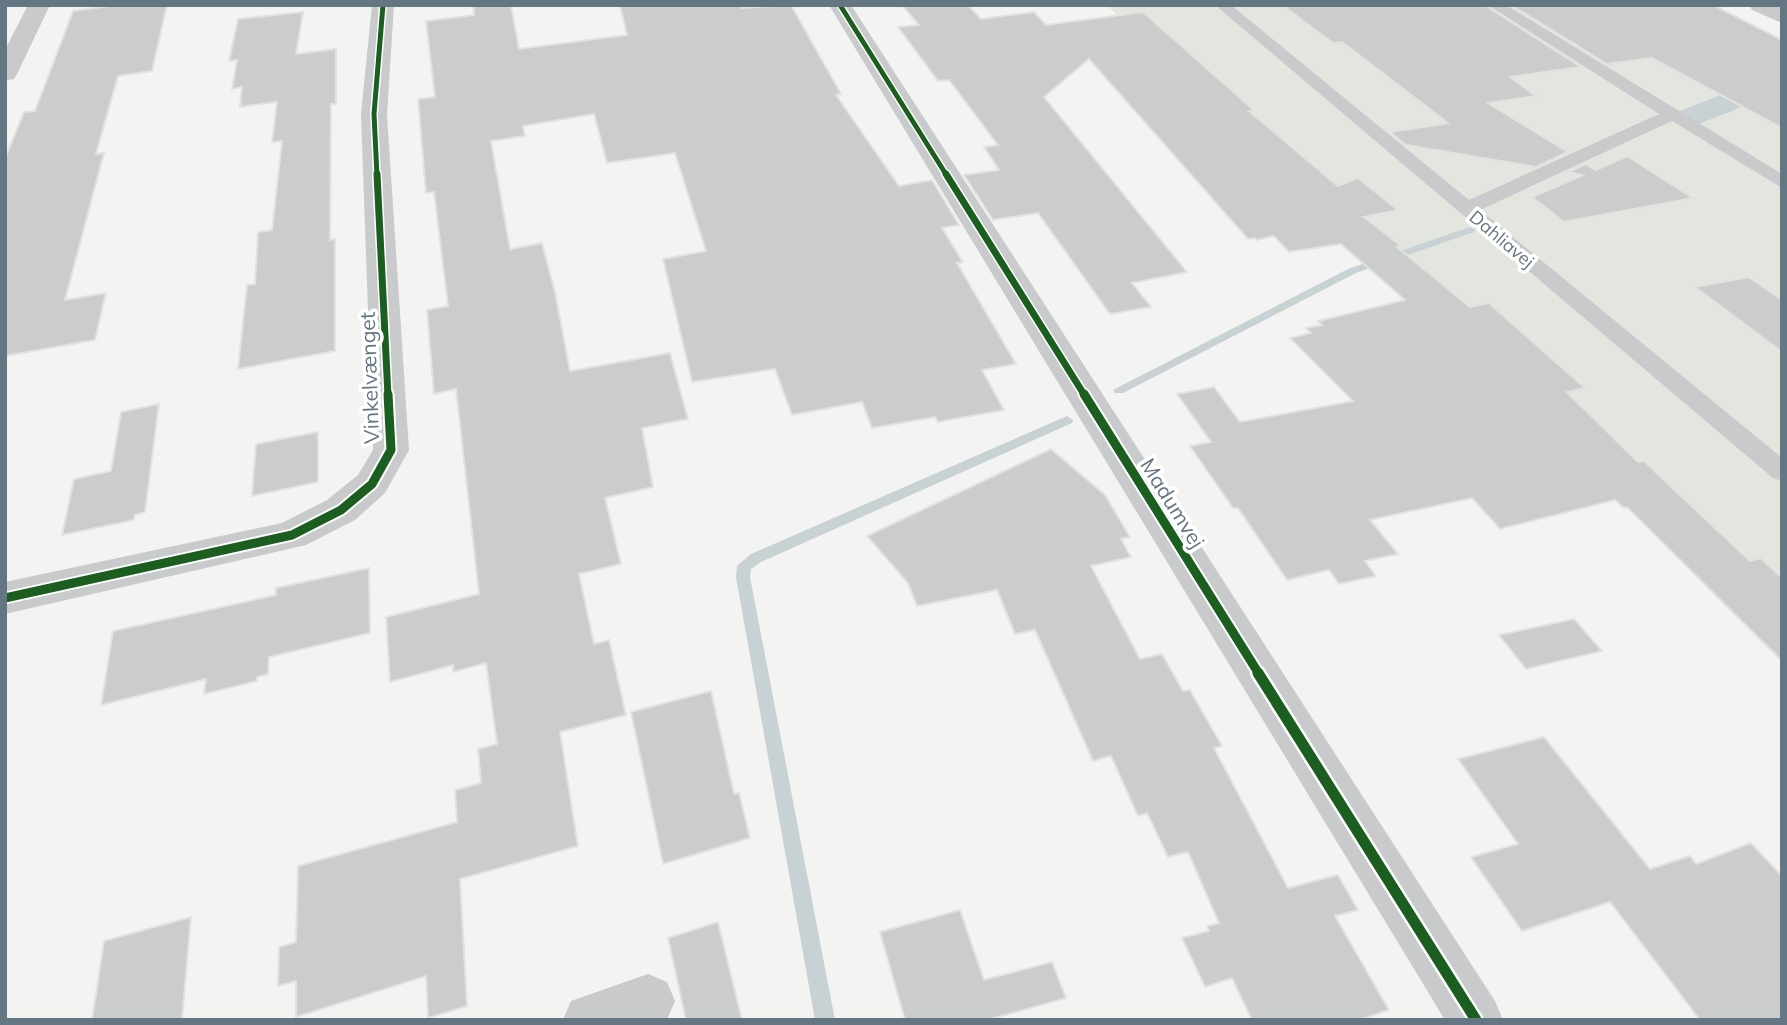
<svg xmlns="http://www.w3.org/2000/svg" width="1787" height="1025" viewBox="0 0 1787 1025" font-family="Mulish,sans-serif">
  <rect width="100%" height="100%" fill="#f3f3f1"/>
  <path fill="#e3e6df" d="M1107,5h518l157,86v567z"/>
  <g fill="none" stroke-linecap="round" stroke-linejoin="round">
    <path fill="#c8d2d4" fill-rule="evenodd" d="M1470,227l5,3 -1,2 -118,41 -233,120h-8l-2,-3 235,-121z
      M1067,416l6,4 -1,3 -311,139 -10,7 -1,8 85,443h-20l-79,-443 1,-11 14,-12z"/>
    <path fill="#c8d2d4" fill-rule="evenodd" d="M1782,63v24l-12,9 -79,31 -11,-2 -5,-7 5,-7 68,-27 24,-18z"/>
  </g>
  <path fill="#cbcdcd" stroke="#e2e2e1" stroke-width="2" d="M117,5h50l-15,66 -34,5 -22,78 8,-1 -39,147 41,-7 -11,47 -90,16v-197l19,-47 11,-1 38,-100z
    M473,5h38l8,44 108,-14 -7,-30h119l2,3 50,-3 50,89 -5,1 63,91 33,-6 27,45 -17,3 21,34 -6,1 59,101 -34,6 22,40 -66,12 -3,-5 -63,11 -10,-26 -70,13 -17,-46 -83,13 -29,-123 43,-8 -31,-98 -68,10 -13,-49 -71,12 2,10 -34,5 19,108 32,-6 13,49 15,79 100,-18 18,66 -46,9 11,59 -48,11 16,66 -42,10 15,70 15,-4 17,75 -66,17 18,114 -118,33 7,127 -39,12 -2,-42 -130,41v-36l-18,5 1,-39 17,-5 2,-76 159,-44 -2,-32 26,-7 -3,-34 19,-5 -11,-81 -33,9v-7l-63,17 -4,-65 93,-23 -23,-205 -22,5 -7,-84 21,-4 -14,-114 -8,1 -8,-94 17,-2 -9,-76 48,-6z
    M902,5h66l13,14 53,-7 12,13 97,-13 111,98 -5,1 89,75 20,-8 40,32 -34,7 37,29 -4,1 73,60 19,-4 96,85 -18,4 71,70 6,-1 106,100 11,-3 21,20v83l-155,-154 -3,1 -9,-8 -115,29 -28,-31 -102,22 28,34 -33,7 11,15 -37,8 -10,-14 -42,10 -49,-72h-5l-43,-62 21,-4 -34,-48 37,-7 26,35 113,-21 -63,-63 21,-5 -5,-5 16,-3 -4,-4 87,-21 -64,-56 -52,8 -15,-16 -18,4 -1,-2 -7,1 -159,-180 -45,38 143,175 -55,11 19,24 -41,7 -72,-101 -45,7 -29,-45 35,-5 -15,-23 14,-2 -49,-65 -11,1 -40,-54 21,-2z
    M1282,5h203l96,62 -71,10 26,19 -48,7 80,49 -32,15 -130,-22 -16,-13 58,-9 -106,-81 -9,1z
    M1511,5h202l69,35v88l-130,-70 -45,6z
    M303,12l-7,42 40,-5v55h-5l-1,136 5,-1v112l-97,18 9,-84 8,-1 3,-52 14,-2 10,-89 -10,1 5,-40 -37,5 2,-20 -10,2 5,-29 -8,1 9,-42z
    M1627,156l66,42 -129,24 -32,-25 51,-22 -15,-3 18,-8 10,6z
    M1749,277l33,23v52l-87,-65z
    M159,404l-14,108 -10,3 -1,5 -72,15 12,-56 37,-8 10,-59z
    M318,432v50l-66,14 4,-52z
    M1051,449l54,46 25,42 -9,2 10,18 -40,9 49,93 22,-5 21,37 7,-1 32,56 -8,2 74,140 50,-13 20,35 -23,6 54,94 -30,10h-107l-20,-42 -27,9 -23,-49 27,-7 -2,-5 12,-3 -31,-71 -20,5 -21,-44 -9,3 -27,-60 -18,5 -58,-131 -20,4 -18,-44 -80,16 -9,-23 -41,-47z
    M369,568l1,65 -101,24 -1,17 -11,3v4l-53,13 2,-15 -105,26 12,-74 163,-36v-7z
    M1574,619l28,32 -76,18 -27,-34z
    M711,691l23,103 5,-1 11,45 -87,26 -32,-152z
    M1544,737l106,132 40,-13 6,8 55,-21 31,33v144h-82l-90,-118 -88,29 -51,-74 47,-13 -60,-85z
    M960,910l24,70 68,-18 14,36 -79,22h-82l-25,-88z
    M191,917l-9,103h-90l12,-79z
    M718,922l24,98h-56l-18,-82z"/>
  <g fill="none" stroke-linecap="round" stroke-linejoin="round">
    <path fill="#c8cacb" fill-rule="evenodd" d="M1215,5h16l238,195 190,-86 -171,-109h18l276,169v14l-110,-67 -192,89 302,248v23l-9,-3z"/>
    <path fill="#c8cacb" fill-rule="evenodd" d="M28,5h22l-33,69 -3,5 -9,2v-31z
      M372,5h22l-7,109 22,336 -24,43 -30,27 -49,25 -301,69v-32l277,-59 45,-23 31,-25 15,-25 -12,-336z
      M829,5h22l644,996 8,19h-58z
      M1749,5l33,2v16l-30,-13z
      M648,974l19,8 8,19 -8,19h-104l8,-19z"/>
    <defs>
      <path id="cycleway-far3" d="M840,5l107,171
        M377,176l-3,-62 9,-109"/>
      <path id="cycleway-far2" d="M377,174l11,222
        M946,174l139,222"/>
      <path id="cycleway-far1" d="M1084,394l175,280
        M5,598l287,-63 49,-25 31,-26 19,-34 -3,-56"/>
      <path id="cycleway" d="M1258,673l218,347"/>
    </defs>
    <use href="#cycleway-far3" stroke="#fff" stroke-width="8"/>
    <use href="#cycleway-far2" stroke="#fff" stroke-width="10"/>
    <use href="#cycleway-far1" stroke="#fff" stroke-width="13"/>
    <use href="#cycleway" stroke="#fff" stroke-width="16"/>
    <use href="#cycleway-far3" stroke="#1b5e20" stroke-width="5"/>
    <use href="#cycleway-far2" stroke="#1b5e20" stroke-width="7"/>
    <use href="#cycleway-far1" stroke="#1b5e20" stroke-width="9"/>
    <use href="#cycleway" stroke="#1b5e20" stroke-width="11"/>
  </g>
  <g text-anchor="middle" dominant-baseline="central" stroke-width="7" stroke-linejoin="round" paint-order="stroke">
    <g font-size="18" fill="#637682" stroke="#fff">
      <text transform="translate(1502 239) rotate(40)">Dahliavej</text>
    </g>
    <g font-size="21" fill="#637682" stroke="#fff">
      <text transform="translate(369 378) rotate(-92)">Vinkelvænget</text>
      <text transform="translate(1173 503) rotate(58)">Madumvej</text>
    </g>
  </g>
  <rect width="1787" height="1025" fill="none" stroke="#637682" stroke-width="14"/>
</svg>
